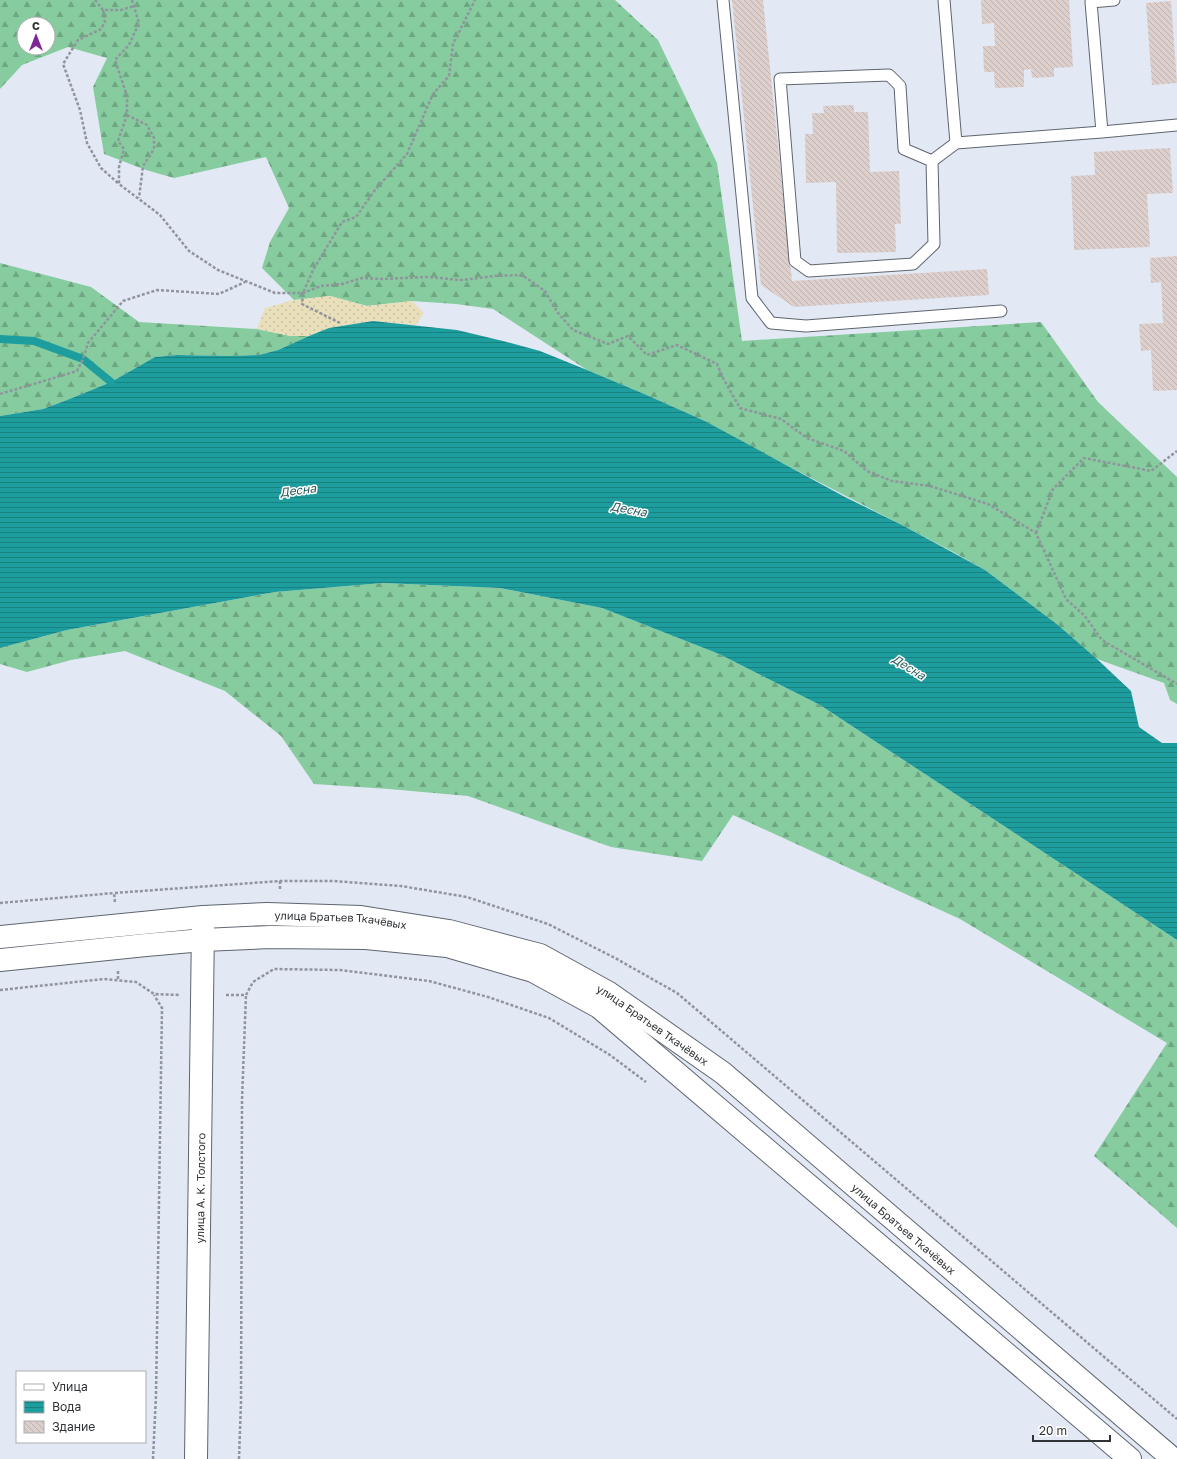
<svg xmlns="http://www.w3.org/2000/svg" width="1177" height="1459" viewBox="0 0 1177 1459" font-family="'Golos Text',sans-serif">
  <defs>
    <pattern id="forest-firs" width="22" height="20" patternUnits="userSpaceOnUse"><rect width="22" height="20" fill="#86cc9f"/><path d="M5 1l3.5 6h-7zM16 11l3.5 6h-7z" fill="#6ea682"/></pattern>
    <pattern id="sand-dots" width="8" height="8" patternUnits="userSpaceOnUse"><rect width="8" height="8" fill="#e9dfba"/><path d="M2 2h.1M6 6h.1" fill="none" stroke="#c8c0a0" stroke-width="1.8" stroke-linecap="round"/></pattern>
    <pattern id="water-rules" width="6" height="5" patternUnits="userSpaceOnUse"><rect width="6" height="5" fill="#1d9d9d"/><path d="M0 2.5h6" fill="none" stroke="#1a8181"/></pattern>
    <pattern id="building-back-hatch" width="6" height="6" patternUnits="userSpaceOnUse"><rect width="6" height="6" fill="#ddcfcc"/><path d="M-1 5l2 2M0 0l6 6M5-1l2 2" fill="none" stroke="#beb2b0"/></pattern>
  </defs>
  <rect width="100%" height="100%" fill="#e2e9f4"/>
  <path fill="url(#forest-firs)" fill-rule="evenodd" d="M0,0h615l43,40 59,123 25,178 299,-19 57,80 79,75v227l-7,-4 -6,-17 -67,-24 -39,-34 -73,-55 -30,-17 -53,-28 -145,-75 -52,-29 -63,-28 -55,-23 -94,-61 -37,-5 -44,-3 -45,5 -37,-10 -36,4 -32,-32 8,-26 19,-34 -23,-51 -92,21 -28,-8 -42,-16 -11,-67 14,-29 -39,-11 -46,18 -22,24zM24,24h24v24h-24z
    M0,263l91,24 48,35 118,7 34,7h18l-31,14 -19,5 -28,1 -54,-1 -22,2 -44,25 -44,18 -24,9 -43,7z
    M383,583l117,5 102,20 117,46 101,51 357,235v288l-83,-72 73,-113 -207,-124 -227,-104 -31,46 -91,-14 -143,-51 -79,-7 -75,-5 -33,-48 -56,-45 -100,-40 -54,9 -44,12 -27,-8v-16l67,-18 208,-38z"/>
  <path fill="url(#sand-dots)" d="M330,296l37,10 45,-5 12,12 -8,12 -43,-4 -44,7 -20,8h-18l-34,-7 8,-21 29,-8z"/>
  <path fill="url(#water-rules)" d="M373,321l84,9 46,11 37,10 47,19 55,23 63,28 140,76 57,28 83,45 73,55 39,34 34,32 8,36 23,16h15v197l-357,-235 -101,-51 -117,-46 -102,-20 -117,-5 -108,9 -208,38 -67,18v-232l43,-7 24,-9 44,-18 44,-25 22,-2 54,1 28,-1 19,-5 31,-14 20,-8z"/>
  <g fill="none" stroke-linecap="round" stroke-linejoin="round">
    <path stroke="#1d9d9d" stroke-width="8" d="M0,339l34,2 49,18 28,23"/>
  </g>
  <path fill="url(#building-back-hatch)" d="M732,0h31l29,281 195,-12 2,26 -195,12 -33,-22z
    M981,0h88l4,67 -19,1v9l-22,1 -1,-9 -7,1v17l-29,1 -1,-16h-10l-1,-26h12l-1,-23 -12,1z
    M1171,1l6,82 -25,2 -6,-82z
    M854,105v7h14l2,60 29,-1 2,53h-6l1,28 -59,1 -1,-71 -30,1 -1,-49h8l-1,-21h12l-1,-7z
    M1170,148l3,45 -26,1 3,53 -76,3 -3,-74 24,-1 -1,-23z
    M1177,256v134l-24,1 -2,-41 -10,1 -2,-27 24,-1 -2,-41 -10,1 -1,-25z"/>
  <g fill="none" stroke-linecap="round" stroke-linejoin="round">
    <defs>
      <path id="lane" d="M723,0l29,298 19,25 35,3 195,-15
        M944,0l12,143
        M889,75l11,11 4,63 28,12 2,83 -21,20 -104,7 -14,-10 -15,-182z
        M1102,132l75,-7
        M932,161l24,-18 146,-11 -11,-130 23,-2"/>
      <g id="street">
        <path id="s1" d="M0,937l203,-20 64,-3 94,3 88,14 91,24 69,38 114,80 450,386"/>
        <path d="M0,960l146,-15 57,-5 67,-3 96,1 81,8 86,25 66,36 531,452"/>
        <path id="s2" d="M196,1459l7,-533"/>
      </g>
    </defs>
    <use href="#lane" stroke="#5e656e" stroke-width="13"/>
    <use href="#street" stroke="#5e656e" stroke-width="24"/>
    <path stroke="#90959d" stroke-width="2.5" stroke-dasharray="3 2" stroke-linecap="butt" d="M95,0l8,10h18l13,-4
      M132,0l7,23 -10,22 -14,15 12,36v19l-9,26 6,8 -5,18v17l41,31 29,36 29,19 57,23h28l18,-7 21,-2 20,-6 22,1 43,-2 35,3 32,-4 28,-1 23,16 13,22 15,17 35,14 20,-8 19,19 30,-10 40,19 7,16 16,28 41,11 26,19 37,13 23,20 25,10 38,5 58,18 48,29 30,66 18,16 18,25 75,44
      M103,10l2,12 -4,7 -23,11 -15,24 17,46 7,33 14,25 18,16
      M127,115l20,10 7,13v11l-11,17 -4,32
      M340,323l-38,-19 1,-11 10,-23 29,-48 14,-5 19,-27 32,-36 26,-60 16,-18 4,-32 22,-44
      M0,394l77,-23 6,-12 5,-16 35,-42 34,-11 62,4 26,-12
      M1036,533l17,-44 31,-31 67,13 26,-20
      M280,881v10
      M115,902l-1,-9 166,-12h53l68,5 66,11 81,27 67,34 62,35 500,426
      M0,903l114,-10
      M118,971v10
      M0,990l104,-11 32,3 18,12 25,1
      M226,995h20l7,-13 21,-13 66,1 89,11 59,16 61,21 61,37 36,27
      M153,1459l3,-64 6,-387 -8,-13
      M239,1459l2,-57 1,-302 4,-105"/>
    <use href="#lane" stroke="#fff" stroke-width="11"/>
    <use href="#street" stroke="#fff" stroke-width="22"/>
  </g>
  <g text-anchor="middle" dominant-baseline="central" stroke-width="3" stroke-linejoin="round" paint-order="stroke">
    <g font-size="11" fill="#2f3236" stroke="#fff">
      <text stroke="none"><textPath href="#s1" startOffset="342">улица Братьев Ткачёвых</textPath></text>
      <text stroke="none"><textPath href="#s1" startOffset="678">улица Братьев Ткачёвых</textPath></text>
      <text stroke="none"><textPath href="#s2" startOffset="271">улица А. К. Толстого</textPath></text>
      <text stroke="none"><textPath href="#s1" startOffset="1002">улица Братьев Ткачёвых</textPath></text>
    </g>
    <g font-size="12" font-style="italic" fill="#2d5d5d" stroke="#fff">
      <text transform="translate(298 490) rotate(-7)">Десна</text>
      <text transform="translate(629 509) rotate(11)">Десна</text>
      <text transform="translate(909 667) rotate(32)">Десна</text>
    </g>
  </g>
  <rect x="16" y="1371" width="130" height="72" fill="#ffffff" stroke="#acadaf"/>
  <rect x="24" y="1384" width="20" height="6" fill="#ffffff" stroke="#acadaf"/>
  <text x="52" y="1391" font-size="12" fill="#2f3236">Улица</text>
  <rect x="24" y="1401" width="20" height="12" fill="url(#water-rules)" stroke="#acadaf"/>
  <text x="52" y="1411" font-size="12" fill="#2f3236">Вода</text>
  <rect x="24" y="1421" width="20" height="12" fill="url(#building-back-hatch)" stroke="#acadaf"/>
  <text x="52" y="1431" font-size="12" fill="#2f3236">Здание</text>
  <g transform="translate(36 36)"><circle r="19" fill="#ffffff" stroke="#acadaf"/>
  <path d="M0-3L7 15L0 10L-7 15Z" fill="#7e2694"/>
  <text y="-6" font-size="11" font-weight="bold" text-anchor="middle" fill="#2f3236">С</text>
  </g>
  <path d="M1033 1435v6h77v-6" fill="none" stroke="#2f3236" stroke-width="2"/>
  <text x="1039" y="1435" font-size="12" fill="#2f3236" stroke="#ffffff" stroke-width="3" paint-order="stroke">20 m</text>
</svg>
